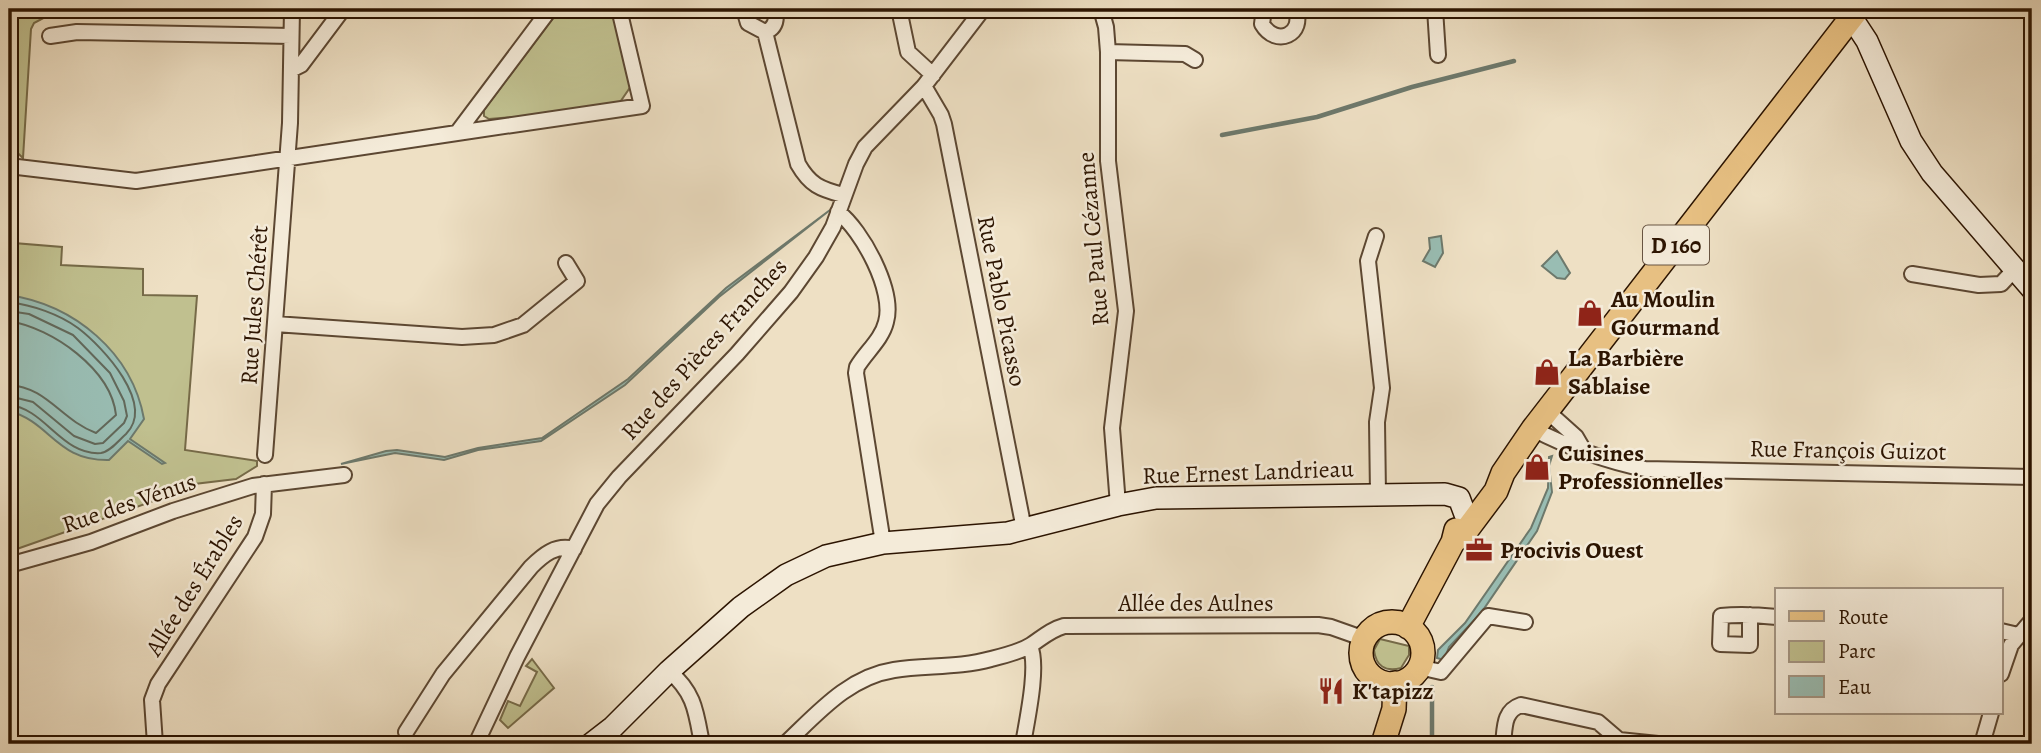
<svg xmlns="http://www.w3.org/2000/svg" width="2041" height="753" viewBox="0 0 2041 753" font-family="Alegreya,serif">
  <rect width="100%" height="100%" fill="#eee0c4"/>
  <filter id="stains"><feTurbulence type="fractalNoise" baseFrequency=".00286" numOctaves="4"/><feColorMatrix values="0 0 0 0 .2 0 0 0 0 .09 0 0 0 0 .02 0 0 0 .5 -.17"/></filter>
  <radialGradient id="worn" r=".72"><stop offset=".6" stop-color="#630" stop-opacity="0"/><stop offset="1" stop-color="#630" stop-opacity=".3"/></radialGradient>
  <path fill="#c0c08f" stroke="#766a48" stroke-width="2" d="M9,9h48v2l-23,12 -3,6 -8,129 -14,-13z
    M560,9h55l16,77 -13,19 -93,14 -12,-2 -24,2 -5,-3v-6z
    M9,180l8,1 -3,62 48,4 -1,18 82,4v26l54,1 -12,154 72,11v5l-21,13 -50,6 -4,6 -168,59 1,6 -6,2z
    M1380,639l29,7v9l-8,13c-16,4 -25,-2 -27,-18z
    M532,659l22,29 -46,40 -8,-8 8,-19 12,5 17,-34 -11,-6z"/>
  <path fill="#99bdb3" stroke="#6d796c" stroke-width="2" d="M830,210l-111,87 -94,88 -84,56 -63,9 -34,10 -49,-7 -54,11 45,-13 11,-1 48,7 33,-9 64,-10 86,-59 98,-91z
    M1441,236l2,17 -8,14 -12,-6 7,-12 -1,-11z
    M1557,251l13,22 -5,6 -8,-1 -15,-12z
    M9,295c65,10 123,57 135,124l-14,20 35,24 -3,1 -34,-23 -19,19c-53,1 -58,-38 -100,-49z
    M1552,456l-3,10 3,26 -15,39 -56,82 -32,34 -5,13 -7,-2 1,-8 27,-27 66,-95 17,-40 1,-31z"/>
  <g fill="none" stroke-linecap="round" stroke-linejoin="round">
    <path stroke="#62685a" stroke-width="2" d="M9,302c23,3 50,12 69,26 25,19 78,76 48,106 -7,6 -16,18 -25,19 -39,3 -56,-45 -92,-48
      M9,311l20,3 44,21 37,38 14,28 3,15 -3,7 -21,20 -8,1 -21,-8 -41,-34 -24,-6
      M9,321c43,7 102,48 107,94l-20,18c-35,-13 -49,-46 -87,-48"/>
    <path stroke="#6d796c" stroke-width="4.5" d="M1222,135l95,-18 95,-30 102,-26
      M1432,687v49"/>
    <defs>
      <path id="street" d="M744,9l4,14 17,9
        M899,9l9,43 25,23
        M1101,9l5,18 2,25v109l18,150 -14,117 6,77
        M1264,9l-2,15c14,24 44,10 33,-15
        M1435,9l3,46
        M765,32l33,132c12,21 22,25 45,31
        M765,32c11,-4 12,-13 10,-23
        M50,36l27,-4 214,4
        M1108,52l77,2 10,6
        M291,70l10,-5 42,-56
        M924,86l17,29 3,9 80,405
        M457,133l185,-27 -23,-97
        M9,166l127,15 321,-48 93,-124
        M838,212c24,18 57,79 48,110 -4,17 -20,30 -29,45l-1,6 27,170
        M1376,236l-8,25 14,127 -5,34 1,72
        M1912,274l67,11 22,-1 14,-15
        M275,324l187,13 32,-2 29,-10 54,-44 -11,-18
        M1547,411l29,26 7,12
        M1533,429c35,18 73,32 112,40l387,8
        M265,455l25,-332 2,-114
        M9,565l82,-23 82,-31 80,-25 91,-11
        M1750,615v30l-30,-1 1,-28c18,-2 37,-1 56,1
        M2001,631l17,4
        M1419,667l22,5 47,-56 37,6
        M669,671c26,22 27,41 33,73
        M2001,674l10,-29 21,-25
        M406,732l37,-58 88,-107c12,-12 25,-23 43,-18
        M155,744l-3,-44 6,-16 97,-147 8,-23 1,-30
        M476,744l41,-87 80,-153 22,-27 118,-123 54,-62 25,-35 17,-30 23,-63 9,-17 59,-61 59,-77
        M785,744c32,-30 63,-67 109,-74 32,-5 65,-2 97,-11 12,-3 29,-7 40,-14 12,-8 19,-15 33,-19l254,-1 13,2 34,12
        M1023,744c4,-24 16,-78 7,-98
        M1503,744c2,-16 0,-33 18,-39l77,17 21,18 39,4
        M1982,744l9,-31"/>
      <path id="secondary" d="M1846,9l21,32 44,100 21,32 100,116
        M591,744l22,-17 56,-56 72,-64 45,-32 40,-19 57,-13 125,-10 110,-28 38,-7 289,-4 14,4 6,16"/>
      <path id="primary" d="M1453,542l13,-11 30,-40 7,-18 30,-44 325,-420
        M1361 653a31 31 0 1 1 62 0a31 31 0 1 1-62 0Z
        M1408,627l45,-85 3,-12
        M1383,744l11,-35 1,-26"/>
    </defs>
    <use href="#street" stroke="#5c4732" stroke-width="18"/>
    <use href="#secondary" stroke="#2c1401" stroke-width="24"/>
    <use href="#primary" stroke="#2c1401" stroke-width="26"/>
    <use href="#street" stroke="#f4ebd9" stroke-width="14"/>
    <use href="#secondary" stroke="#f4ebd9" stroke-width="21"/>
    <use href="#primary" stroke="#e7c082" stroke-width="23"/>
  </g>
  <defs>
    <symbol id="shop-bare" viewBox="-9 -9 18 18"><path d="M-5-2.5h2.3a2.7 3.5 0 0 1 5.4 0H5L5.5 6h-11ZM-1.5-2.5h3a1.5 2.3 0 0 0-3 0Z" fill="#8f2418" stroke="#f4ebd9" stroke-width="2.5" paint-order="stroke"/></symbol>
    <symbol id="office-bare" viewBox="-9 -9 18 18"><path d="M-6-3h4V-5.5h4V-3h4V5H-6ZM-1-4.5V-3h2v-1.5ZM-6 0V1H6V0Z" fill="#8f2418" stroke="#f4ebd9" stroke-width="2.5" paint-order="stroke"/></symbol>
    <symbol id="restaurant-bare" viewBox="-9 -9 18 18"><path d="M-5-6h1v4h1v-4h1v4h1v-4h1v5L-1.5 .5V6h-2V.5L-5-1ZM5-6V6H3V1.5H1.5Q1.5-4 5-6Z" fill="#8f2418" stroke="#f4ebd9" stroke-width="2.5" paint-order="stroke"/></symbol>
  </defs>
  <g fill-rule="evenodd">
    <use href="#shop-bare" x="1571" y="294" width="38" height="38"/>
    <use href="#shop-bare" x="1528" y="353" width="38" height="38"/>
    <use href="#shop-bare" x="1518" y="448" width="38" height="38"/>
    <use href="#office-bare" x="1460" y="531" width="38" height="38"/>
    <use href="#restaurant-bare" x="1312" y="672" width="38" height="38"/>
  </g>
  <g text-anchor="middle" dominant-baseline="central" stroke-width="5" stroke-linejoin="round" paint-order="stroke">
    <rect fill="#f4ebd9" stroke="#685442" stroke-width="2" x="1643" y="225.5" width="66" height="39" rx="5"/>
    <g font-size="23" font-weight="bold" fill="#2c1401">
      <text x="1676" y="245">D 160</text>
    </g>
    <g font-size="24" fill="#2c1401" stroke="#f4ebd9">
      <text transform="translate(1093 239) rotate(-95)">Rue Paul Cézanne</text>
      <text transform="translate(1002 301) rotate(79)">Rue Pablo Picasso</text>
      <text transform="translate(254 305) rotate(-86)">Rue Jules Chérêt</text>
      <text transform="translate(704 349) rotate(-48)">Rue des Pièces Franches</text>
      <text transform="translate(1848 450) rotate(1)">Rue François Guizot</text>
      <text transform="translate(1248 472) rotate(-2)">Rue Ernest Landrieau</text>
      <text transform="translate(129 503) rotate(-19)">Rue des Vénus</text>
      <text transform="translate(194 585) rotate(-58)">Allée des Érables</text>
      <text x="1196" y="603">Allée des Aulnes</text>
    </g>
    <g font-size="24" font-weight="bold" fill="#2c1401" stroke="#f4ebd9" text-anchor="start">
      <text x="1611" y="299">Au Moulin<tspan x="1611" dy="28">Gourmand</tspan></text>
      <text x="1568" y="358">La Barbière<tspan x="1568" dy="28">Sablaise</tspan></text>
      <text x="1558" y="453">Cuisines<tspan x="1558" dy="28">Professionnelles</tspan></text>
      <text x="1500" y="550">Procivis Ouest</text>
      <text x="1352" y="691">K'tapizz</text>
    </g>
  </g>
  <rect width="2041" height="753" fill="none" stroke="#eee0c4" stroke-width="35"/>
  <rect x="10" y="10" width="2020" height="732" fill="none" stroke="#2c1401" stroke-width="3.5"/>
  <rect x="18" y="18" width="2006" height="718" fill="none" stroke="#2c1401" stroke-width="2"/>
  <rect x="1775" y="588" width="228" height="126" fill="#f4ebd9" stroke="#a49583" stroke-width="2"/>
  <rect x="1789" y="611" width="35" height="10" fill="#e7c082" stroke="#a49583" stroke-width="2"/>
  <text x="1838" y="624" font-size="21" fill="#2c1401">Route</text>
  <rect x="1789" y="641" width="35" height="21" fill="#c0c08f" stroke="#a49583" stroke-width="2"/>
  <text x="1838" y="658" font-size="21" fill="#2c1401">Parc</text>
  <rect x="1789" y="676" width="35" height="21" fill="#99bdb3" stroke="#a49583" stroke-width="2"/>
  <text x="1838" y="694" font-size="21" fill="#2c1401">Eau</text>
  <rect width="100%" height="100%" filter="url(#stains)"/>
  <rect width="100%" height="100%" fill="url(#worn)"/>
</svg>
